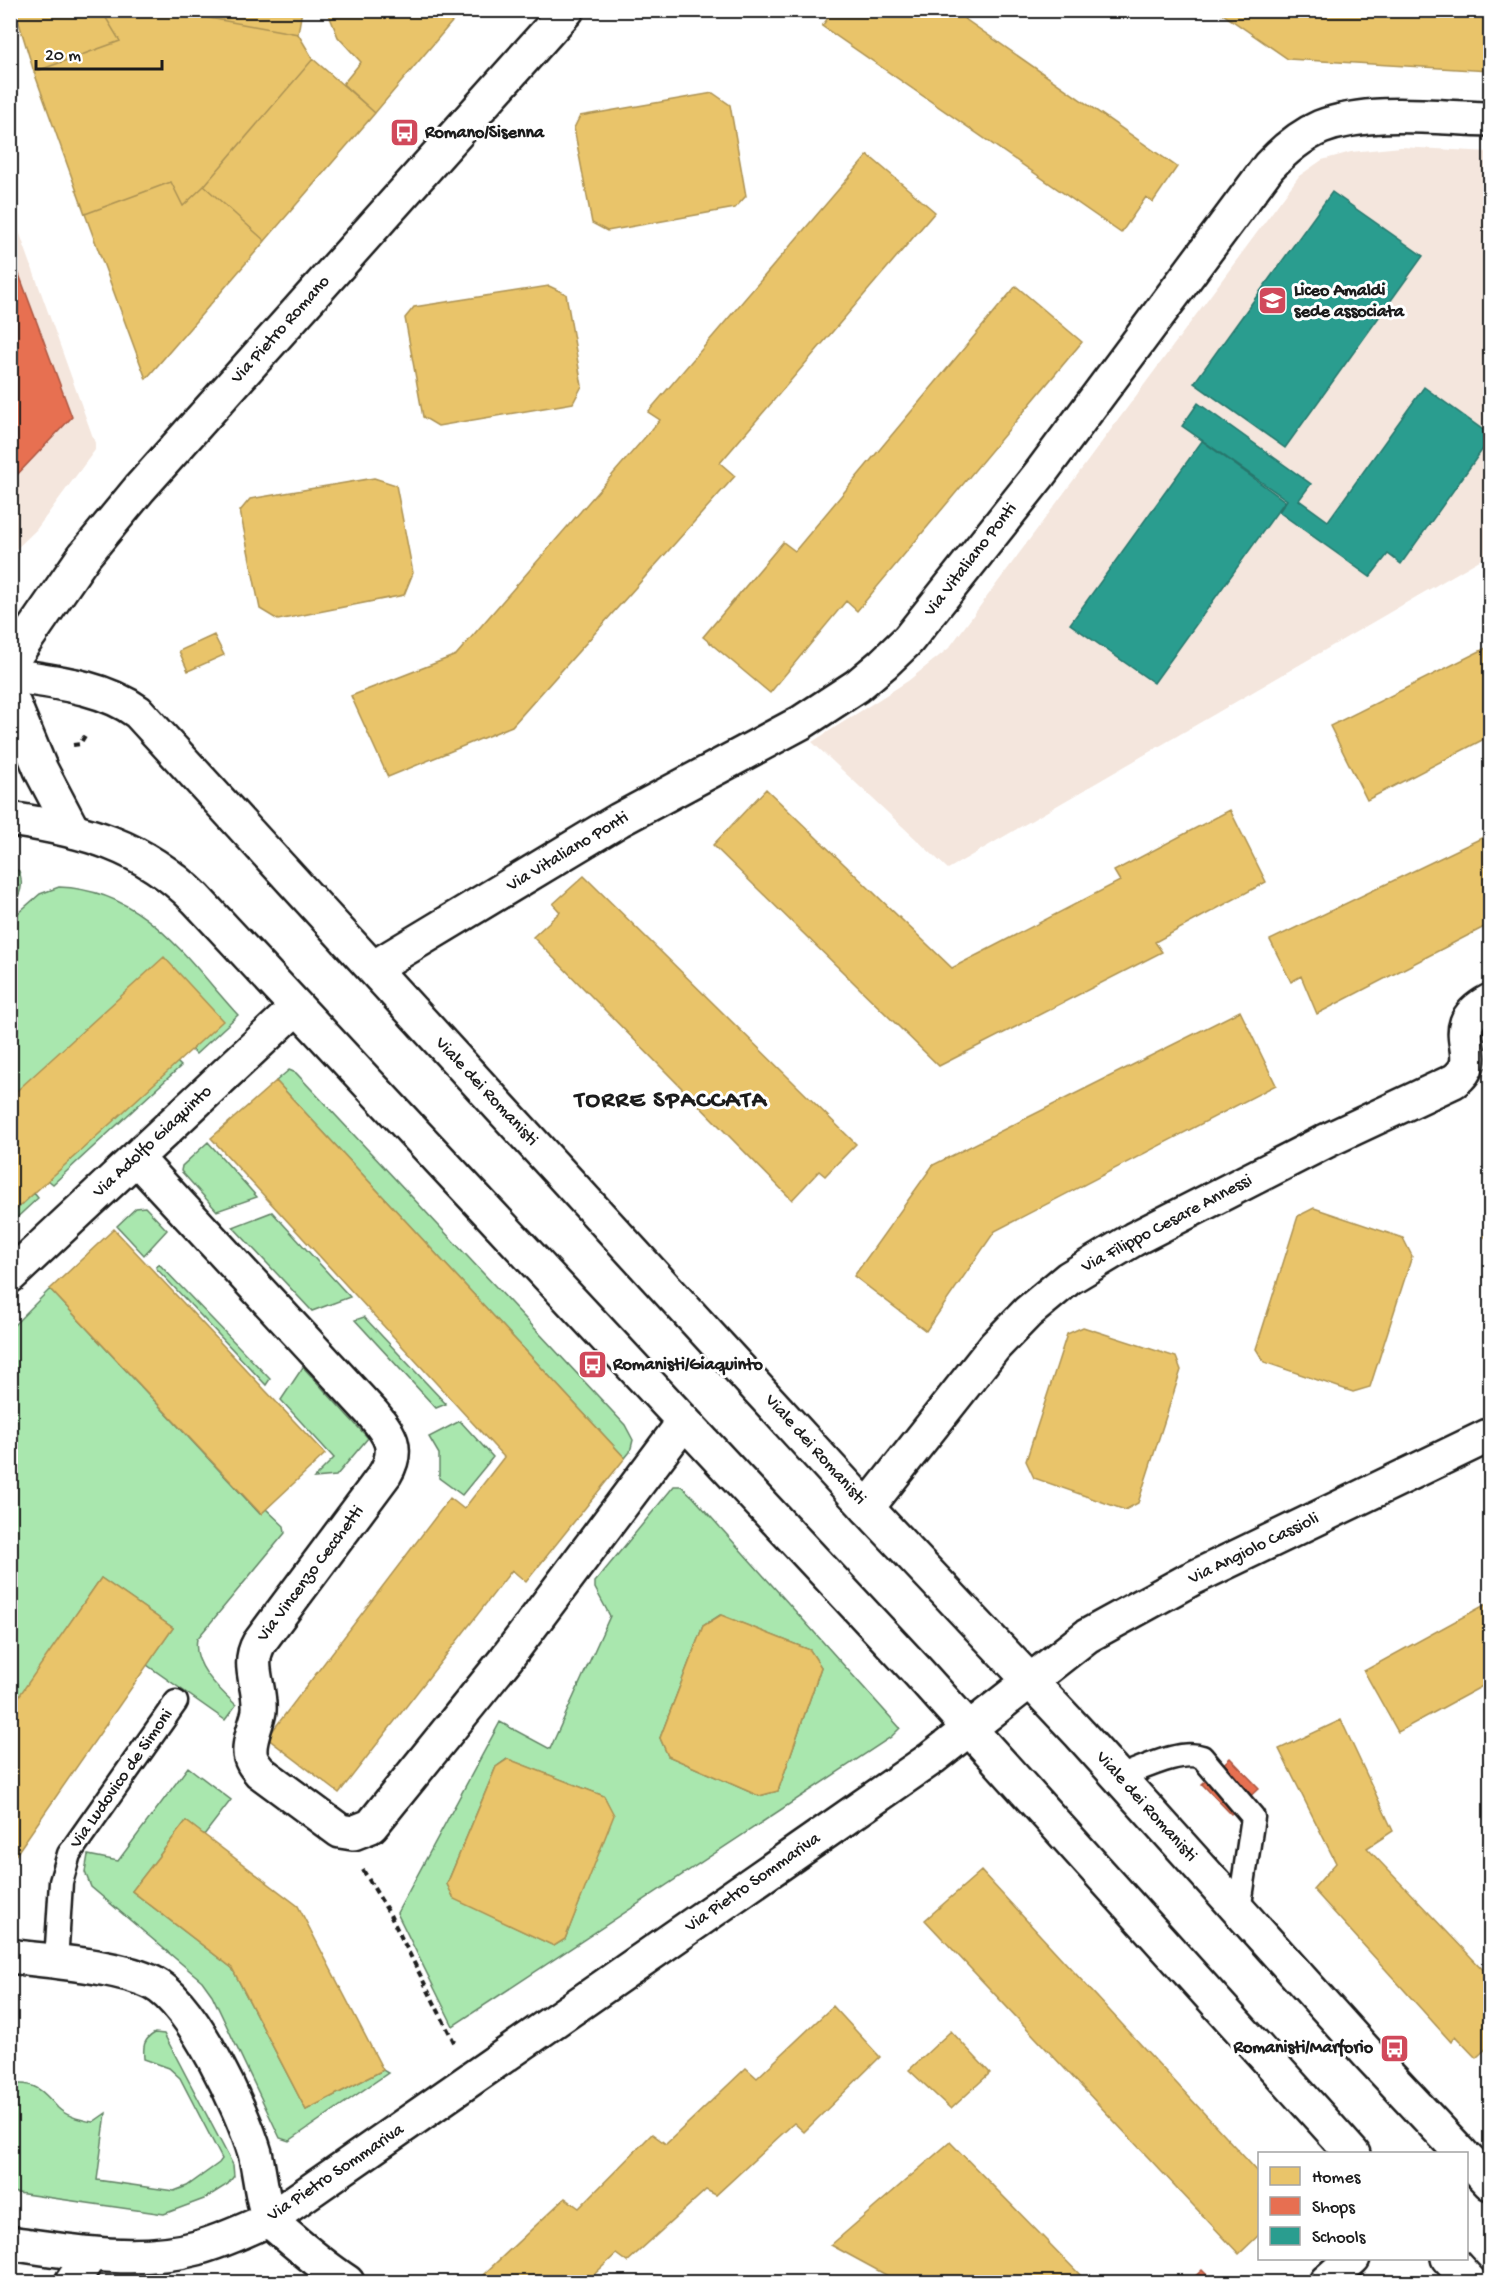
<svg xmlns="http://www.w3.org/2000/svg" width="1501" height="2293" viewBox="0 0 1501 2293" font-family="'Gochi Hand',sans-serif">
  <rect width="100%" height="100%" fill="#fff"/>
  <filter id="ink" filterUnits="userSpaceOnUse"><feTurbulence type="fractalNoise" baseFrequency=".0167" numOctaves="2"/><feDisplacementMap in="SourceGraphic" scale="12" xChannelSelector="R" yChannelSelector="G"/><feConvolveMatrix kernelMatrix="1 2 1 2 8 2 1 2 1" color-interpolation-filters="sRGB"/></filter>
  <g filter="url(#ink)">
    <path fill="#f4e6dd" d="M1401,147l89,5v402l-542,315 -136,-127 96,-61 41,-33 350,-472 23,-16 29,-8z
      M10,206l85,237v7l-59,80 -25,24z"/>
    <path fill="#a9e7ae" stroke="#628265" stroke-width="1.5" fill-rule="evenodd" d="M11,867l8,4c5,14 2,24 -8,34z
      M59,887c85,3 126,70 179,128l-42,39 -5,-5 -180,48v-178l29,-25z
      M177,1062l4,4 -128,118 -5,-4z
      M289,1070l7,3 329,352 8,15 -3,12 -5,6 -349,-377z
      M208,1142l49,55 -40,14 -36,-40 1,-5z
      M34,1193l4,5 -27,25v-8z
      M145,1207l22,23 -23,25 -27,-29 19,-18z
      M272,1212l78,85 -38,14 -79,-84z
      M159,1264l111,115 -4,6 -110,-117z
      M50,1289l210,225 6,-5 18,17 1,7 -88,106c-5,26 22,50 39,66l-11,15 -78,-55 26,-37 -72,-50 -90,131v-381z
      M364,1317l82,87 -10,4 -81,-88z
      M303,1367l65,71 -32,38 -22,2 20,-20 -53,-58z
      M460,1421l33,36 -31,38 -23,-17v-24l-10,-17z
      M674,1486h7l12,11 207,231 -9,9 -438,289 -56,-113 103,-191 50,27 60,-133 -15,-28v-6zM720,1615l90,35 11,17 -43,124 -19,5 -91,-40 -8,-18 43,-112zM507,1759l97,37 9,19 -48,124 -11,7 -100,-48 -7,-14 49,-117z
      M188,1767l43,33 -27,35 -18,-14 -54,70 100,77 74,142 77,-40 5,3 -99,68 -9,-3 -68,-143 -10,-14 -111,-94 -6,-15 3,-17 30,6z
      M155,2033l9,1 69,131 1,11 -6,8 -24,15 -40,15 -153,-22v-107c23,-5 33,7 47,23 9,9 23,12 35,14l13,-9 -9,67 77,11 13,-5 32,-23 3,-4 -42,-81 -11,-10 -25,-9c-1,-13 -1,-19 11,-26z"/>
    <path fill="#e9c46a" stroke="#ac9253" stroke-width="1.5" d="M15,10h95l-4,8 14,23 -86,31z
      M110,10h55l133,24 15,25 -109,127 -21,20 -12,-24 -86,32 -51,-142 86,-31 -14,-23z
      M165,10h137l-4,24z
      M462,10l-87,103 -32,-29 18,-22 -23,-25 -11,-27z
      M818,10h134l225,157 -24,35 -7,-5 -25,36 -299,-207 6,-8z
      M1217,10h273v61l-202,-12z
      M313,59l62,54 -110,128 -61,-55z
      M713,93l17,12 16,91 -11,12 -128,23 -15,-8 -18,-95 6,-12z
      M868,155l67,57 -215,251 15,13 -223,250 -124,51 -37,-81 105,-41 204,-235 -12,-8z
      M171,182l12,24 21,-20 61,55 -119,138 -61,-165z
      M549,286l17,8 16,92 -9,17 -135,23 -15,-9 -18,-99 9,-11z
      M1016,286l66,56 -225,269 -11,-10 -76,92 -67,-56 80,-95 12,9z
      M374,478l22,7 17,88 -9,22 -126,25 -18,-11 -20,-98 10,-12z
      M214,635l10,20 -36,16 -9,-20z
      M1490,646v90l-123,64 -37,-74z
      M766,789l186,179 168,-87 -6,-10 116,-61 36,72 -111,60 7,10 -223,114 -226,-221z
      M1490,834v90l-173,90 -16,-38 -10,6 -21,-42z
      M584,876l272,268 -31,32 -6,-5 -27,29 -259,-263 27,-25 -7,-8z
      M164,957l59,64 -213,194v-118z
      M1240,1011l36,74 -281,146 -69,100 -72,-55 79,-111z
      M276,1081l349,377 -99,124 -14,-12 -173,223 -72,-55 183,-240 14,11 40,-52 -293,-319z
      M1314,1208l89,30 9,18 -42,131 -17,5 -89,-30 -8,-13 42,-133z
      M1490,1215v28l-6,-7z
      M114,1229l211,225 -64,60 -211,-225z
      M1083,1327l93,30 5,13 -43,133 -13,7 -91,-32 -8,-17 41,-127z
      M101,1578l72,50 -163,235v-154z
      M1490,1602v80l-92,50 -34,-61z
      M721,1615l89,35 11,17 -43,124 -19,5 -91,-40 -8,-18 43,-112z
      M1341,1720l52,111 -26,17 123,129v68l-14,13 -21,-22 -4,6 -138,-153 23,-26 -57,-114z
      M508,1759l96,37 10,19 -49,124 -11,7 -100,-47 -7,-15 49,-117z
      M186,1821l112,85 85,164 -77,40 -74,-142 -100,-77z
      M981,1871l279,303v60l-21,20 -314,-334z
      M833,2006l47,51 -76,75 -10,-9 -78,72 -10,-5 -79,72 -11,-8 -30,28h-96l-8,-6 83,-78 14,10 73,-74 14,10 80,-76 11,10z
      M951,2031l39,42 -39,36 -42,-39z
      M950,2142l137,140h-188l-68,-37z"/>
    <path fill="#e76f51" stroke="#aa5641" stroke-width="1.5" d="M10,250l62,167 -56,59 -6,-15z
      M1230,1758l29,30 -28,26 -29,-30z
      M1202,2270l12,12h-25z"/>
    <path fill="#2a9d8f" stroke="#26766c" stroke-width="1.5" d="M1332,192l91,64 -138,192 -91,-65z
      M1424,387l66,48v4l-89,125 -13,-10 -18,23 -91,-65 8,-12 -105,-74 16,-23 113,81 -12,16 29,21z
      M1202,441l83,60 -131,182 -84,-59z"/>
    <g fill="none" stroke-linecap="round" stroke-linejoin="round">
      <defs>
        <path id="service" d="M1119,1777c23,-8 61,-28 83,-20l51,60 -14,94
          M56,1962l5,-80 8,-28 107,-152"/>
        <path id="minor" d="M10,663l74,-107 56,-68 427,-478
          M10,695l31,75 32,61
          M373,968l246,-148 183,-98 55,-36 26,-22 25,-24 131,-165 230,-309c15,-16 31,-30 52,-39 51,-19 116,-9 169,-8
          M136,1158l237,256c17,20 27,35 12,60l-126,169c-13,22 2,44 0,68 -2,13 -10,27 -9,41 0,8 5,14 10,20l80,59 13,2 18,-7 135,-167 178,-237
          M10,1276l286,-268
          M867,1508l128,-162 33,-34 41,-34 65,-39 192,-98 128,-60c36,-25 -16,-53 36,-80
          M10,1956c42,6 107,9 143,27 40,20 89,127 102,170 4,15 8,55 15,66 2,5 9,9 13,13 21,18 41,35 64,50
          M10,2243c61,9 127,21 187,5 25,-7 49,-18 73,-29l662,-461 155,-122 104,-57 299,-144
          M72,2282l19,-28
          M1326,2282l27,-24"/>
        <path id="tertiary" d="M10,675c43,7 92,11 128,37l729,796 213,226 289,321 93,99
          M10,819c74,11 132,26 186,80l723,774 434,481
          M1466,2158l24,25
          M1448,2258l22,24"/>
      </defs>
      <use href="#service" stroke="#1c1c1c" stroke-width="27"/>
      <use href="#minor" stroke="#1c1c1c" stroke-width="38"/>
      <use href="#tertiary" stroke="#1c1c1c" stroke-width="38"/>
      <path stroke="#1c1c1c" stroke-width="4" stroke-dasharray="6 4.5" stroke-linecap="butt" d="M73,745l7,-1 6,-10
        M363,1870l26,43 66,131"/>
      <use href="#service" stroke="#fff" stroke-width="22"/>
      <use href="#minor" stroke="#fff" stroke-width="33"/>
      <use href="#tertiary" stroke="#fff" stroke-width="33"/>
    </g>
  </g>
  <defs>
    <symbol id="bus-square" viewBox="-11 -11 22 22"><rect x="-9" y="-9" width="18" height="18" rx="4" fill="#d1495b" stroke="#fff"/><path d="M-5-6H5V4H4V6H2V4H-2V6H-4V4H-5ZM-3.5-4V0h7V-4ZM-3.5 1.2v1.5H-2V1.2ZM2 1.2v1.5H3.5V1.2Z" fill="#fff"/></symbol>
    <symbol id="school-square" viewBox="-11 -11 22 22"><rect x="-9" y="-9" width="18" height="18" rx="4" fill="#d1495b" stroke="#fff"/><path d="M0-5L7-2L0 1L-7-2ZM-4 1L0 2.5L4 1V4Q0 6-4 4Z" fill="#fff"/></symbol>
  </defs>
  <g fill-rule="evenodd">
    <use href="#bus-square" x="388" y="116" width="33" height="33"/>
    <use href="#school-square" x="1256" y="284" width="33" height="33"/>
    <use href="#bus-square" x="576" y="1348" width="33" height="33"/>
    <use href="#bus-square" x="1378" y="2032" width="33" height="33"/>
  </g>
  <g text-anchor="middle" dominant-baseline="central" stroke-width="6" stroke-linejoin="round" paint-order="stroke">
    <g font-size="18" font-weight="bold" fill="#1c1c1c" stroke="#fff" text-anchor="start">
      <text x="425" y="133">Romano/Sisenna</text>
      <text x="1294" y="291">Liceo Amaldi<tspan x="1294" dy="21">sede associata</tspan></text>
      <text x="613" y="1365">Romanisti/Giaquinto</text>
      <text x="1373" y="2048" text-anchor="end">Romanisti/Marforio</text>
    </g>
    <g font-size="18" fill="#1c1c1c" stroke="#fff">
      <text transform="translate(281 330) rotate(-48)">Via Pietro Romano</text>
      <text transform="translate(971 560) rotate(-52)">Via Vitaliano Ponti</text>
      <text transform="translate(568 852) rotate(-31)">Via Vitaliano Ponti</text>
      <text transform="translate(486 1092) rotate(47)">Viale dei Romanisti</text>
      <text transform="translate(153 1142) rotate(-43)">Via Adolfo Giaquinto</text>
      <text transform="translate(1167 1224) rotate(-28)">Via Filippo Cesare Annessi</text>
      <text transform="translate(815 1450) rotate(48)">Viale dei Romanisti</text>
      <text transform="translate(1254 1549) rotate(-26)">Via Angiolo Cassioli</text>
      <text transform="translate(311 1574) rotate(-53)">Via Vincenzo Cecchetti</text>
      <text transform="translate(122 1779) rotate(-55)">Via Ludovico de Simoni</text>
      <text transform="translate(1146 1807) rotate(48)">Viale dei Romanisti</text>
      <text transform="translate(753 1883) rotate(-35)">Via Pietro Sommariva</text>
      <text transform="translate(336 2173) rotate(-34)">Via Pietro Sommariva</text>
    </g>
    <g font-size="24" font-weight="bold" letter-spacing="1.5" fill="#1c1c1c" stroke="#fff">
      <text x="671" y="1101">TORRE SPACCATA</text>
    </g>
  </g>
  <rect width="1501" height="2293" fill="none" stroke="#fff" stroke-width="36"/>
  <rect x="18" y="18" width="1465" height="2257" fill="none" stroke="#1c1c1c" stroke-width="2" filter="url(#ink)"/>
  <rect x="1258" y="2152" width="210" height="108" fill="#ffffff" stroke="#a4a4a4" stroke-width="1.5"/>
  <rect x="1270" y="2167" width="30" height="18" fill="#e9c46a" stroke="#a4a4a4" stroke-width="1.5"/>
  <text x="1312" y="2182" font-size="18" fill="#1c1c1c">Homes</text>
  <rect x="1270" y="2197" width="30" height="18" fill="#e76f51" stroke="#a4a4a4" stroke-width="1.5"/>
  <text x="1312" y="2212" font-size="18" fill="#1c1c1c">Shops</text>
  <rect x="1270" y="2227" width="30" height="18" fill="#2a9d8f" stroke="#a4a4a4" stroke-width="1.5"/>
  <text x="1312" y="2242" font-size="18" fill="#1c1c1c">Schools</text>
  <path d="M36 60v9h126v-9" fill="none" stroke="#1c1c1c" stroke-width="3"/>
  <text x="45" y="60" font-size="18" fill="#1c1c1c" stroke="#ffffff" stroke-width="4.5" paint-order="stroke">20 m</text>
</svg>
